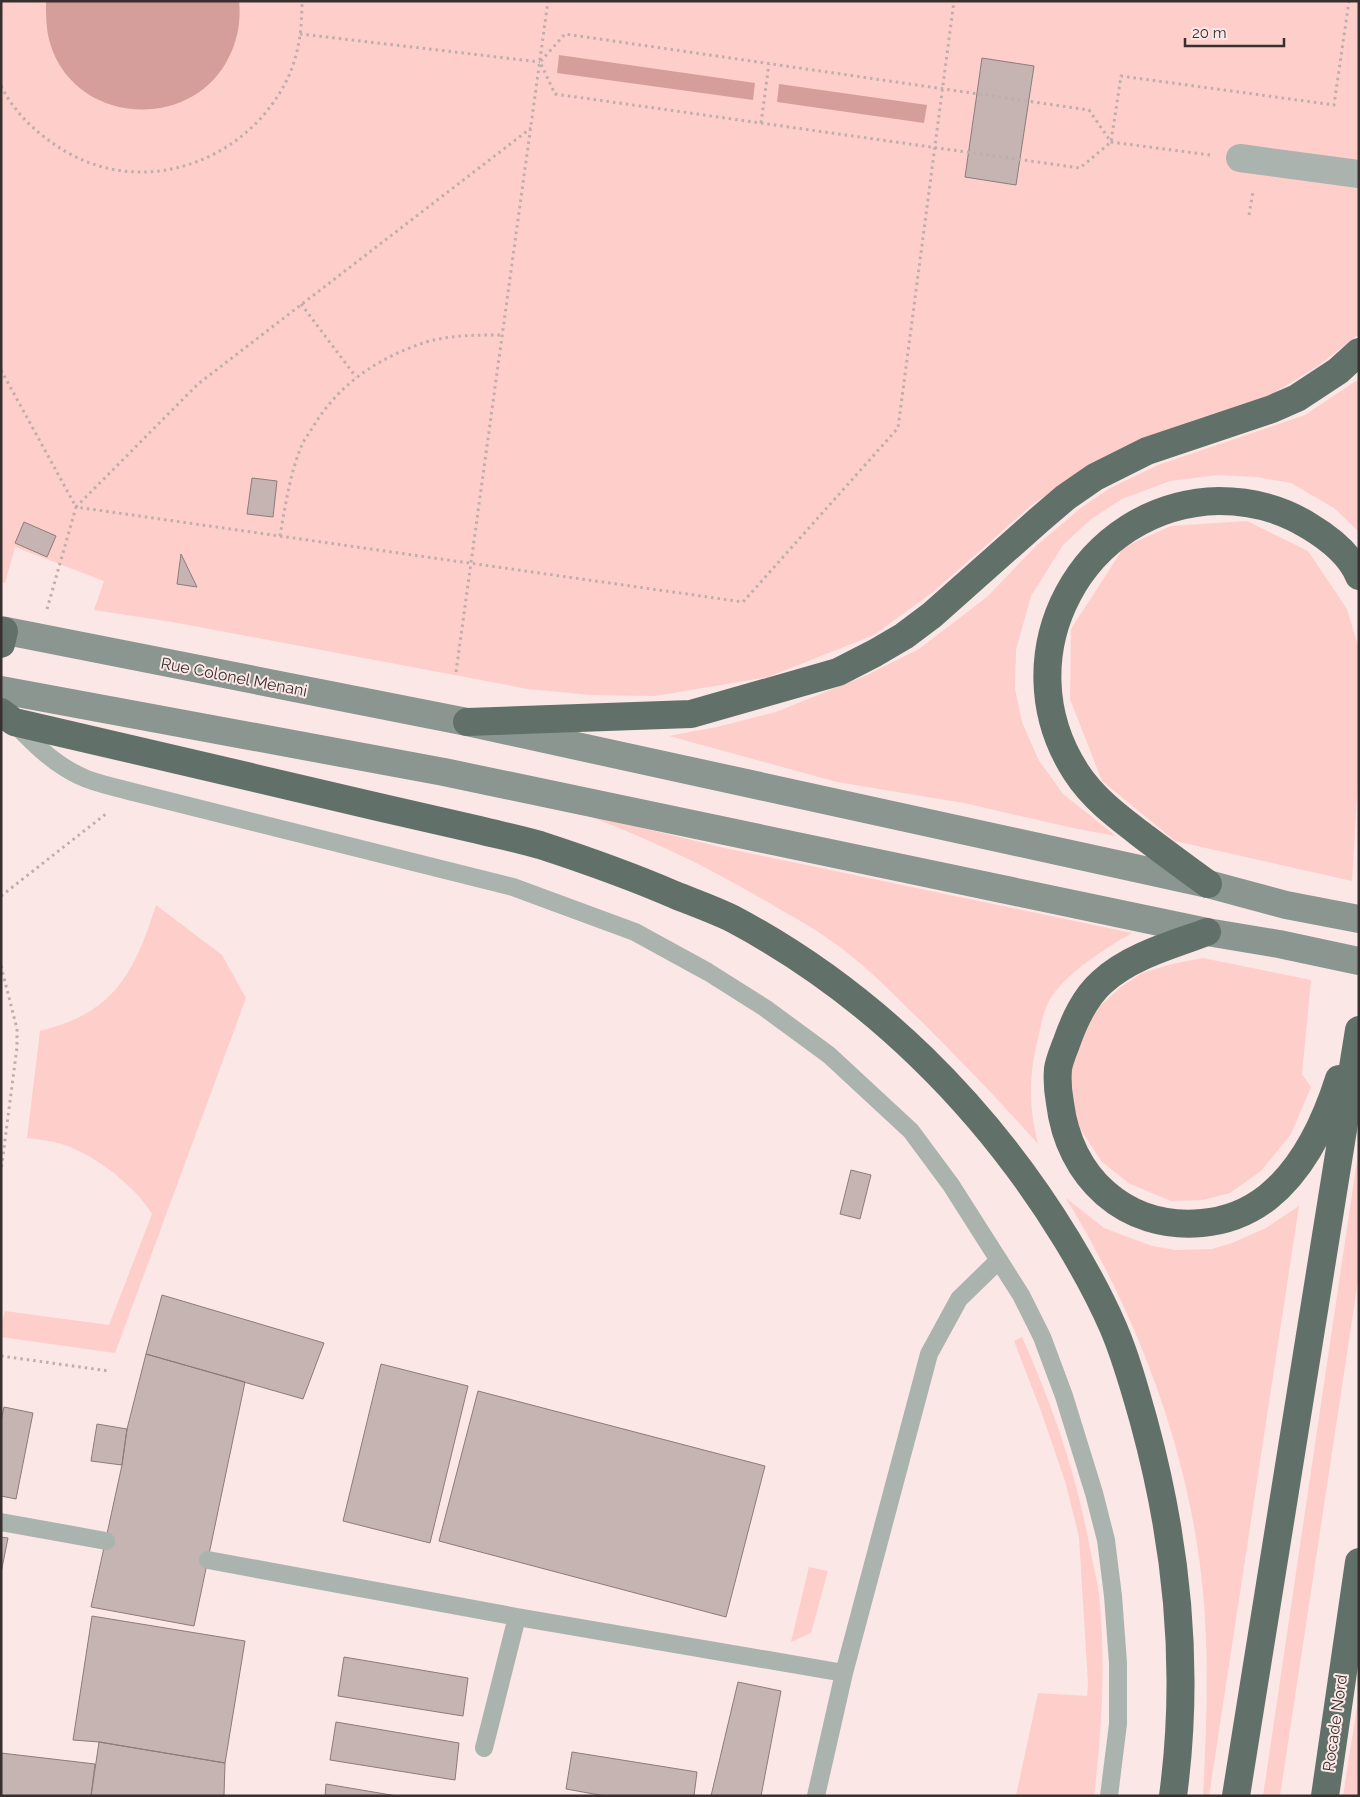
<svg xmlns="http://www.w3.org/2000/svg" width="1360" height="1797" viewBox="0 0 1360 1797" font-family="Raleway,sans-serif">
  <rect width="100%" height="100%" fill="#fbe7e5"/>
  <path fill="#fececa" d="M1,1h1358v333l-41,32 -52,32 -66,20 -60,22 -47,25 -60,39 -100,88 -59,43 -106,42 -113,19 -64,-1 -63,-6 -350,-66 -84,-13 10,-29 -89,-34 -10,36 -4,-1z
    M1359,379v153l-25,-24 -43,-25 -34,-6 -39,-2 -48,6 -48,18 -32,21 -27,25 -32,51 -15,54 -1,39 7,33 16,37 25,35 53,42 -43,-8 -109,-25 -127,-21 -168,-46 48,-9 59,-15 91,-37 52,-26 68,-52 49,-51 46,-39 28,-19 48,-23 147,-50z
    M1247,521l61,30 39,58 12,40v114l-7,118 -177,-40 -73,-60 -32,-82 1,-70 53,-82 47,-21z
    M578,812l142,35 412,86c-26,15 -68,41 -83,68 -5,10 -8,22 -10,33 -10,37 -11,73 -1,110 -38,-43 -77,-83 -117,-123 -30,-29 -59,-60 -94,-83 -15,-11 -32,-20 -48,-29 -64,-39 -130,-71 -201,-97z
    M156,905l66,50 24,43 -131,355 -114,-16v-11l4,-15 104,14 43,-111c-18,-30 -64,-65 -98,-72 -9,-2 -18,-3 -27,-4l13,-107c74,-18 94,-57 116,-126z
    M1203,958l108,22 -9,94 9,13 -20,47 -30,37 -31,22 -27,7 -32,1 -41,-17 -28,-22 -23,-35 -11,-37 6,-37 18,-40 29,-26 21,-14 30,-9z
    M1359,1147v127l-79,522h-17z
    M1066,1198l38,30 48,18 24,4 36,-1 20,-6 34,-15 33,-22 -90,590h-6c4,-77 7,-154 -3,-231 -17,-130 -66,-255 -134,-367z
    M1022,1337c31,69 56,142 69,217 3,13 6,27 8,41 7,67 3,134 -5,201h-78l22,-103 49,3 1,-13 -9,-146 -14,-56 -24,-70 -27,-70z
    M809,1567l19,4 -17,62 -20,9z
    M1359,1693v103h-16z"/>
  <path fill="#d69e9a" d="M46,1h193c2,20 -1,38 -10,56 -37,76 -155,68 -179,-14 -4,-14 -4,-27 -4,-42z
    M559,55l196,28 -2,17 -196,-27z
    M779,84l148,21 -3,18 -147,-21z"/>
  <path fill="#c6b4b2" stroke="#8d7b7a" d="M982,58l52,8 -18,119 -51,-8z
    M252,478l25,3 -4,36 -26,-3z
    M24,522l32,14 -9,21 -32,-14z
    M181,554l16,33 -20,-3z
    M851,1170l20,5 -11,44 -20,-5z
    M162,1295l162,48 -21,56 -157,-45z
    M146,1354l99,28 -51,244 -103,-19 31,-142 5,-36z
    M381,1364l87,22 -38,157 -87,-22z
    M478,1391l287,75 -39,151 -287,-76z
    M4,1407l29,6 -17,86 -15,-3v-75z
    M97,1424l30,5 -5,36 -31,-4z
    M1,1537l7,1 -7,35z
    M92,1616l153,25 -20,122 -126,-21 -26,-2z
    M344,1657l124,21 -5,38 -125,-20z
    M738,1682l43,9 -20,105h-50z
    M336,1722l123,21 -4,37 -125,-20z
    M99,1742l126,21 -1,33h-133z
    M572,1752l125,20 -3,24h-89l-39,-7z
    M1,1753l94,11 -4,32h-90z
    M326,1784l71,12h-72z"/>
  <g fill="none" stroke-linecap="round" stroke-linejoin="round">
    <path stroke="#beaeac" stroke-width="3" stroke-dasharray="2.5 4" stroke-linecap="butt" d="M300,34l240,28
      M1,86c13,26 35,47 59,62 77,50 178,18 222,-59 16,-27 20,-57 20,-88
      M761,123l8,-59
      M1210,155l-99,-13 -22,-32 -524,-76 -25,28 15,32 525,74 31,-26 10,-66 213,29 15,-104
      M1249,215l4,-24
      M301,304l55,73
      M1,370l75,137 122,-123 333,-256
      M280,536c5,-29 10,-62 21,-89 3,-7 8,-14 12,-20 25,-42 63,-68 110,-84 25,-8 53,-8 79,-8
      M47,609l29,-102 667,95 155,-174 56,-427
      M456,672l92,-671
      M1,896l106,-83
      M1,966l16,63v18l-16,124
      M1,1356l108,15"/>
    <path stroke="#abb3af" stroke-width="18" d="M14,723c20,21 40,41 66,53 16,8 36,11 53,16l380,95 122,45 73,40 57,36 64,47 82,76 40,54 70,110 21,42 22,59 30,97 12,47 7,56 5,67v61l-9,72
      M1,1522l105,19
      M208,1560l309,57 327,56
      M484,1748l33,-131
      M816,1796l28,-123 85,-319 30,-55 40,-39"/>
    <path stroke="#abb3af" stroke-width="28" d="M1240,158l119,16"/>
    <path stroke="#8b9691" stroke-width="28" d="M1,630l466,92 741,162 78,21 73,14
      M1,690l443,82 763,160 72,12 80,17"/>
    <path stroke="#61716a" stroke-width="28" d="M1,644l3,-13
      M1,712l13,10c120,27 240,56 360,84 35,8 70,16 105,24 20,5 41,9 61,15 46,15 91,31 135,50 20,8 40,15 58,24 139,74 253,188 334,321 17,28 33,57 46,87 13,30 22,63 31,95 33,121 46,248 29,374
      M467,722l224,-8 147,-42 37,-19 29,-17 28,-21 107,-95 27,-23 29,-20 52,-26 125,-42 25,-11 41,-27 21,-19
      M1208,884c-21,-15 -41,-30 -61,-45 -26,-20 -53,-39 -71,-67 -75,-116 6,-268 143,-271 32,0 63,8 90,25 20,12 41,28 50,50
      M1207,932c-35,13 -77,24 -105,50 -18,16 -28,39 -36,62 -3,8 -7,17 -8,25 -1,11 0,23 2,34 9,74 65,127 142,120 23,-2 47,-11 66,-26 36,-29 57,-74 71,-118
      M1236,1796l123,-766
      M1325,1796l34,-234"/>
  </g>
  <g text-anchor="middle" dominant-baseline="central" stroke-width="4" stroke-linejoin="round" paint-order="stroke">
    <g font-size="16" fill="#37302f" stroke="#fbe7e5">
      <text transform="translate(234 677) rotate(11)">Rue Colonel Menani</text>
      <text transform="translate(1335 1723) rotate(-82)">Rocade Nord</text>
    </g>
  </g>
  <rect width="1360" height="1797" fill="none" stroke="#37302f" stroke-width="5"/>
  <path d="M1185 38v8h99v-8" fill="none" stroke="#37302f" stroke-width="2.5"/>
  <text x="1192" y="38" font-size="15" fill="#37302f" stroke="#fbe7e5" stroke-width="4" paint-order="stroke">20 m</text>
</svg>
